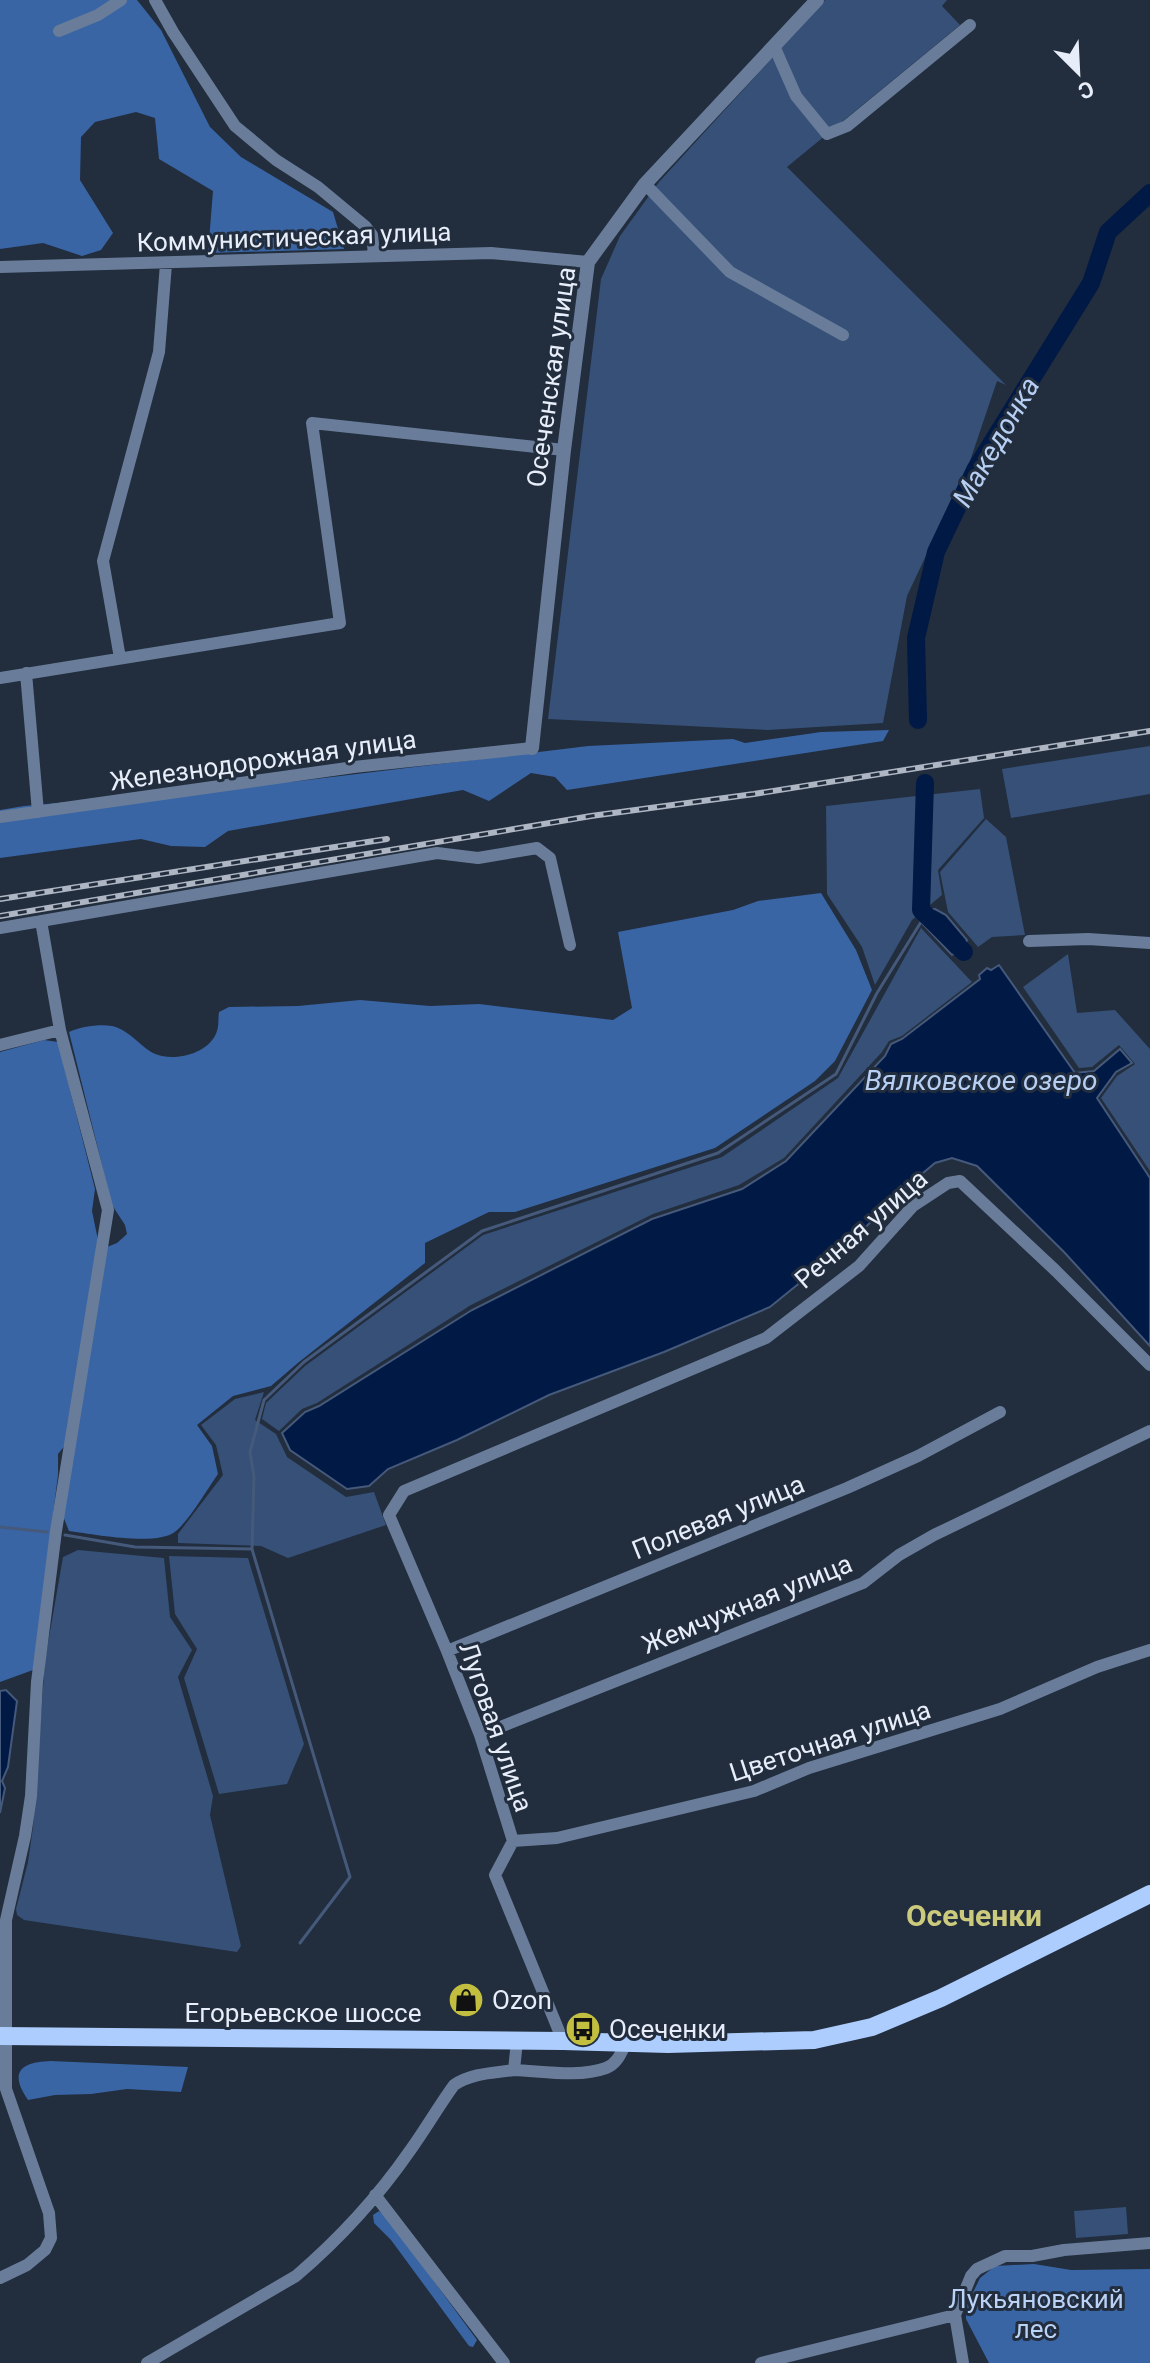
<svg xmlns="http://www.w3.org/2000/svg" width="1150" height="2363" viewBox="0 0 1150 2363" font-family="Roboto,sans-serif">
  <rect width="100%" height="100%" fill="#222d3d"/>
  <path fill="#365077" d="M825,0h122l-5,6 18,19 -173,142 219,218 -9,-4 -28,83 -62,132 -24,127 -115,7 -220,-11 53,-440 19,-43 39,-54z
    M1150,746v48l-139,24 -9,-49z
    M980,789l4,29 -46,52 4,25 -30,25 -37,65 -13,-38 -35,-53 -1,-88z
    M986,819l20,18 19,98 -33,2 -14,10 -30,-35 -8,-40z
    M921,928l51,54 -70,54 -13,5 -7,11 -98,106 -45,27 -86,29 -182,91 -154,98 -15,6 -23,22 -17,-12 4,-16 39,-37 178,-131 239,-78 116,-79z
    M1068,954l9,59 38,-3 35,39v122l-49,-73 16,-22 18,-12 -16,-19 -27,22 -13,1 -56,-81z
    M264,1392l-9,28 21,14 11,23 59,40 28,-5 12,33 -98,33 -27,-12 -83,-3v-9l45,-59 -7,-30 -15,-20 34,-26z
    M78,1550l86,8 6,59 22,33 -14,27 35,119 -3,19 31,131 -4,6 -213,-32 -7,-5 -1,-6 12,-47 5,-35 12,-167 18,-103z
    M169,1556l79,2 56,186 -17,40 -68,10 -35,-116 13,-29 -22,-35z
    M1126,2207l2,27 -52,4 -2,-27z"/>
  <path fill="#3965a4" d="M0,0h137l24,30 49,97 31,30 92,55 11,37 -136,4 5,-62 -54,-32 -4,-41 -19,-6 -41,10 -14,15 -1,43 33,53 -12,17 -19,6 -39,-13 -43,6z
    M889,730l-6,11 -316,49 -12,-13 -24,-4 -42,28 -26,-11 -235,41 -23,16 -34,-1 -30,-7 -141,19v-48l24,-4 275,-25 289,-35 145,-7 12,4 76,-11z
    M821,893l35,57 16,40 -37,71 -20,20 -100,67 -200,64h-26l-64,31v20l-126,99 -28,24 -38,10 -36,29 15,21 6,28c-12,17 -27,44 -42,57 -18,16 -83,3 -107,0l-6,-15 44,-269 10,-4 10,-9 -2,-9 -13,-20 -43,-173c11,-5 30,-8 43,-6 17,4 27,19 41,27 20,10 57,1 64,-22 2,-5 1,-13 2,-19l10,-5 69,-1 62,-6 70,6 49,-2 134,16 19,-12 -14,-76 115,-22 25,-9z
    M44,1040l14,2 37,147 -3,22 6,29 -31,203 -9,11v21l-25,195 -33,12v-630z
    M51,2061l137,6 -7,25 -54,-3 -36,5 -36,1 -27,5c-20,-29 -6,-38 23,-39z
    M379,2211l7,5 91,124 -4,7 -4,-1 -78,-106 -17,-17 -1,-8z
    M1034,2264l37,6 79,-1v94h-161l-23,-44v-12l14,-29 15,-12z"/>
  <path fill="#001945" stroke="#45597b" stroke-width="2" d="M935,909l11,6 21,25 -3,5 4,4 -7,7 -5,-4 -4,3 -31,-33v-12z
    M999,965l76,108 19,-2 26,-22 12,14 -16,9 -19,26 53,80v168l-86,-94 -87,-86 -25,-8 -17,5 -37,31 -43,44 -85,69 -106,45 -115,43 -92,45 -69,29 -19,17 -22,3 -57,-39 -8,-17 23,-21 14,-6 153,-96 180,-91 90,-30 44,-28 99,-105 6,-12 11,-5 78,-60 -1,-4 8,-7 4,2z
    M6,1690l11,11 -9,66 -6,14 3,7 -5,25v-122z"/>
  <g fill="none" stroke-linecap="round" stroke-linejoin="round">
    <path stroke="#45597b" stroke-width="3" d="M0,1527l47,5
      M65,1535l70,12 117,2
      M300,1943l50,-66 -98,-328 2,-72 -4,-25 14,-52 40,-38 178,-131 236,-78 118,-79 41,-81 44,-71"/>
    <path stroke="#001945" stroke-width="18" d="M918,720l-2,-82 20,-86 39,-82 116,-187 17,-51 42,-39
      M925,783l-4,127 43,42"/>
    <path stroke="#697d9a" stroke-width="12" d="M155,0l18,32 62,94 41,34 42,27 47,39 7,9 2,19
      M59,31l39,-16 23,-15
      M774,46l22,50 31,38 20,-8 123,-101
      M645,184l85,88 113,63
      M0,267l491,-14 97,9
      M120,658l-17,-97 56,-209 7,-88
      M26,673l12,139
      M0,678l340,-55 -28,-200 252,27
      M0,817l354,-50 178,-19
      M0,928l437,-75 41,5 59,-10 13,10 20,87
      M1029,941l59,-2 62,4
      M0,1045l60,-15
      M447,1651l400,-163 71,-32 82,-44
      M480,1735l383,-152 36,-28 35,-20 216,-104
      M513,1841l44,-3 197,-47 55,-23 191,-59 97,-42 53,-17
      M563,2041l-68,-166 18,-34 -33,-106 -33,-84 -58,-136 15,-24 362,-153 93,-72 54,-60 35,-23 12,-2 96,90 94,94
      M514,2070c28,1 65,8 92,-2 11,-4 15,-15 20,-25
      M375,2195l129,168
      M0,2278l27,-13 18,-15 6,-12 -2,-25 -43,-124v-169l19,-84 6,-40 6,-114 19,-151 52,-321 -48,-180 -19,-109
      M147,2363l149,-87c42,-36 81,-78 113,-124 16,-22 29,-45 45,-67 18,-12 40,-12 60,-15l3,-29
      M761,2363l194,-48
      M963,2363l-8,-48 16,-39 6,-7 28,-13h27l32,-6 86,-7"/>
    <path stroke="#697d9a" stroke-width="14" d="M532,748l32,-298 24,-188 57,-78 172,-184"/>
    <path stroke="#accdfe" stroke-width="18" d="M0,2036l563,5 105,3 146,-4 58,-13 69,-29 209,-104"/>
    <defs>
      <path id="rail" d="M0,899l387,-60
        M0,916l591,-100 163,-22 396,-63"/>
    </defs>
    <use href="#rail" stroke="#adb6c2" stroke-width="6"/>
    <use href="#rail" stroke="#222d3d" stroke-width="3" stroke-dasharray="9" stroke-linecap="butt"/>
  </g>
  <defs>
    <symbol id="shop-disc" viewBox="-11 -11 22 22"><circle r="9.5" fill="#c1be40" stroke="#222d3d"/><path d="M-5-2.5h2.3a2.7 3.5 0 0 1 5.4 0H5L5.5 6h-11ZM-1.5-2.5h3a1.5 2.3 0 0 0-3 0Z" fill="#111"/></symbol>
    <symbol id="bus-disc" viewBox="-11 -11 22 22"><circle r="9.5" fill="#c1be40" stroke="#222d3d"/><path d="M-5-6H5V4H4V6H2V4H-2V6H-4V4H-5ZM-3.5-4V0h7V-4ZM-3.5 1.2v1.5H-2V1.2ZM2 1.2v1.5H3.5V1.2Z" fill="#111"/></symbol>
  </defs>
  <g fill-rule="evenodd">
    <use href="#shop-disc" x="446" y="1980" width="40" height="40"/>
    <use href="#bus-disc" x="563" y="2009" width="40" height="40"/>
  </g>
  <g text-anchor="middle" dominant-baseline="central" stroke-width="6" stroke-linejoin="round" paint-order="stroke">
    <g font-size="26" fill="#e7eef9" stroke="#222d3d">
      <text transform="translate(294 237) rotate(-2)">Коммунистическая улица</text>
      <text transform="translate(551 377) rotate(-82)">Осеченская улица</text>
      <text transform="translate(263 760) rotate(-8)">Железнодорожная улица</text>
      <text transform="translate(861 1229) rotate(-41)">Речная улица</text>
      <text transform="translate(718 1517) rotate(-22)">Полевая улица</text>
      <text transform="translate(747 1604) rotate(-22)">Жемчужная улица</text>
      <text transform="translate(496 1727) rotate(71)">Луговая улица</text>
      <text transform="translate(830 1741) rotate(-18)">Цветочная улица</text>
      <text x="303" y="2013">Егорьевское шоссе</text>
    </g>
    <g font-size="26" fill="#e7eef9" stroke="#222d3d" text-anchor="start">
      <text x="492" y="2000">Ozon</text>
      <text x="609" y="2029">Осеченки</text>
    </g>
    <g font-size="26" fill="#b9d2f6" stroke="#222d3d">
      <text x="1036" y="2299">Лукьяновский<tspan x="1036" dy="30">лес</tspan></text>
    </g>
    <g font-size="28" font-style="italic" fill="#b6cff3" stroke="#222d3d">
      <text transform="translate(996 442) rotate(-60)">Македонка</text>
      <text x="981" y="1080">Вялковское озеро</text>
    </g>
    <g font-size="30" font-weight="bold" fill="#cccb7d" stroke="#222d3d">
      <text x="974" y="1915">Осеченки</text>
    </g>
  </g>
  <g transform="translate(1078 72) rotate(156)" stroke="#222d3d" stroke-width="6" paint-order="stroke">
  <path d="M0-6L14 30L0 20L-14 30Z" fill="#e7eef9"/>
  <text y="-12" font-size="22" font-weight="bold" text-anchor="middle" fill="#e7eef9">С</text>
  </g>
</svg>
